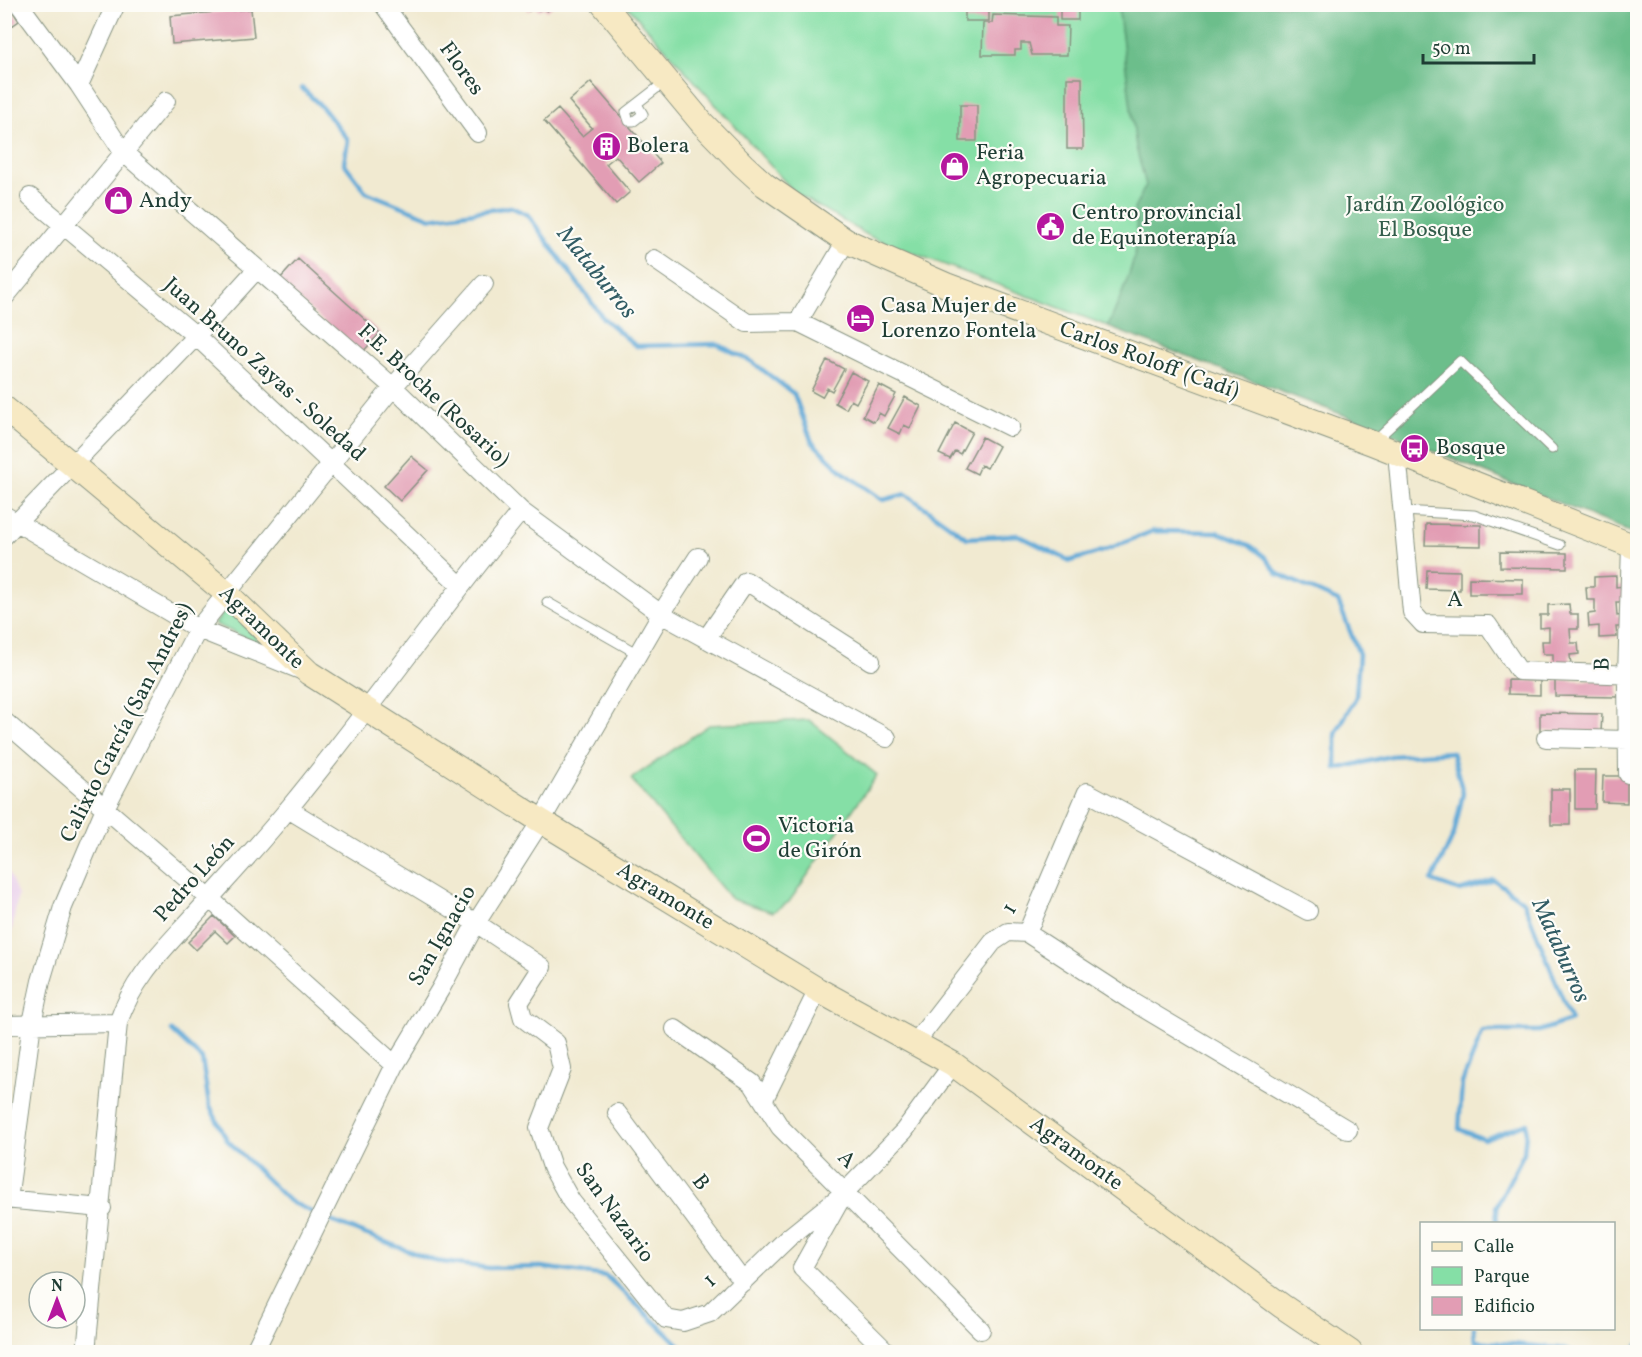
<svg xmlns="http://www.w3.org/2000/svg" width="1642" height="1357" viewBox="0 0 1642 1357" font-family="Vollkorn,serif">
  <rect width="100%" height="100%" fill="#fdfcf7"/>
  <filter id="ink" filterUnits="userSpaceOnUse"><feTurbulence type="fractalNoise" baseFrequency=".0167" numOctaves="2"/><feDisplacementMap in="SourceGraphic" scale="12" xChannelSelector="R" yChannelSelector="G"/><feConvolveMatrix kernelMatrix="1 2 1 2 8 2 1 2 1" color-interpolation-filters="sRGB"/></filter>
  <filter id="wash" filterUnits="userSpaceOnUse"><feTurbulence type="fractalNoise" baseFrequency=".008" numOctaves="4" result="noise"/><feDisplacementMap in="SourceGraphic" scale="24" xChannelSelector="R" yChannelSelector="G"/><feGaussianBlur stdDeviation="1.35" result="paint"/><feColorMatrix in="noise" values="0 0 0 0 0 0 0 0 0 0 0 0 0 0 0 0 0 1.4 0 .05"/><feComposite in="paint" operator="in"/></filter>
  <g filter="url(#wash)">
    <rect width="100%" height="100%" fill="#f1ead1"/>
    <path fill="#ead1ec" d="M5,863l13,32 -13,77z"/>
    <path fill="#85dfa6" stroke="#528e6d" stroke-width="1.5" d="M626,5h1011v530l-261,-108 -505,-190 -76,-44z
      M227,607l37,39 -49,-22z
      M809,720l68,55 -88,127 -16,10 -42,-13 -100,-120 78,-54z"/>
    <path fill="#6cbe8b" stroke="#467e60" stroke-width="1.5" d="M1118,5h519v530l-261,-108 -268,-100c15,-37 37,-78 26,-118l12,-24 -10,-38z"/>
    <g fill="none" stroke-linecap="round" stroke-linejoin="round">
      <path stroke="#60a9d7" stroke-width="4.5" d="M302,88l20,19 26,33 -4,23 22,29 65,26 80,-11 17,8 75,103 33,28 81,-2 34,17 43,33 18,48 31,30 40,28 23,-6 61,44 51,-3 52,26 33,-10 50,-20 64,1 34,14 14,11 13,17 60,27 21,53 -3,43 -20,36v36l55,-13 61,-4 11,41 -9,41 -22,47 28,10 34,-11 30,22 47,118 -32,11h-56l-21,52 -3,46 25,10 43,-16 -3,30 -28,54 1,17
        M172,1031l30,28 7,46 18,35 62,61 27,13
        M323,1218l112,43 53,7 53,-1 65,9 81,76
        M1474,1328l1,13 84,7 16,4
        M1635,1352l3,-7"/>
    </g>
    <g id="blocks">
      <path fill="#e29db4" d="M4,4h4l11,17 -10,7 -5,-7z
        M524,4h31l-8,7 -3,-4 -5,3 -4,-4 -6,5z
        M965,4h24v17h-24z
        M1060,4h18v16h-18z
        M251,9l3,28 -82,7 -2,-28z
        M993,15l63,2v9h12l-1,29h-35l-3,-12h-8v7h-6v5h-33l1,-32h9z
        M1067,78h15l1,71h-16z
        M591,82l70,81 -22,19 -23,-26 -10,8 24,28 -14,12 -72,-83 14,-12 24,27 10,-8 -23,-27z
        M960,105h17v36h-17z
        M298,259l82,74 -20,22 -82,-74z
        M827,360l17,9 -12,22 -5,-3 -5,9 -11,-6z
        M851,372l17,9 -12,22 -5,-3 -5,9 -11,-6z
        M879,385l17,9 -12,22 -5,-3 -5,9 -11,-6z
        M905,397l16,9 -11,22 -6,-3 -4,9 -12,-6z
        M955,423l17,9 -12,22 -5,-3 -5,8 -11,-5z
        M982,437l17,9 -12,22 -6,-3 -4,9 -12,-6z
        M411,456l17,14 -28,31 -16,-15z
        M1426,524l55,1v21l-56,-1z
        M1500,552l67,1v15l-67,-1z
        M1427,570l33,1v19l-34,-1z
        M1616,576v11l8,-1v16h-8l1,14 7,-1 1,12h-9l1,10 -18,1v-12l-10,1 -1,-13 7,-1v-13h-8l-1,-13h8v-10z
        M1469,578l54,1v15h-54z
        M1569,604l1,10h8v15h-8l1,14h7l1,11 -9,1 1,10h-18v-11h-10l-1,-13h7v-14l-9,1v-13h8v-10z
        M1508,680l32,1v14l-32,-1z
        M1555,680l63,1v16l-63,-1z
        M1540,713l62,1 -1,18 -61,-1z
        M1575,770h21l-1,39h-20z
        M1603,776h24v27l-25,-1z
        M1632,783h6v38h-7z
        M1551,789h19v36h-19z
        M214,916l21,20 -7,7 -13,-12 -19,19 -8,-8z"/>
    </g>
  </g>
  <g filter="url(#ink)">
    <use href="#blocks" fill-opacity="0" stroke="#889482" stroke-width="1.5"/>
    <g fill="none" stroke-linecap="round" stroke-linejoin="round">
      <defs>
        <path id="lane" d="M637,104l6,10 -9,7h-5l-3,-9 40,-31
          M1375,441l85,-80 92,88
          M1402,511l72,4 86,30
          M547,602l91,52"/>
        <path id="street" d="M19,4l60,81 44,67 270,235 128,124 140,103 226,124
          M383,4l95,129
          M79,85l37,-81
          M30,197l166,139 264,249
          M654,259l93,64 51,-1 48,-81
          M4,298l162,-197
          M798,322l212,105
          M1397,453l15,159 11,12 65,1 31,46 119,4
          M4,515l194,114 105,42
          M4,536l192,-200 60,-66
          M1631,545l-4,130 1,99 10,1
          M706,639l40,-58 125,80
          M4,721l205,177 186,167
          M1546,738l82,2
          M288,809l188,114 66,44 -23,36 4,15 33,25 6,26 -23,59 13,39 19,34 95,118 17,3 27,-9 78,-75 56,-45 60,-62 49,-67
          M1027,933l60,-141 221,119
          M4,1025l114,-2
          M675,1029l77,54 28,44 201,203
          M915,1043l78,-101 15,-10 19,1 103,67 218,130
          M764,1099l54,-109
          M617,1113l126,169
          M4,1199l98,9
          M8,1200l24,-177 9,-42 22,-74 42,-99 93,-179 195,-242 91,-103
          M839,1202l-37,66 85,84
          M86,1352l32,-329c15,-45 44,-72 75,-106 32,-36 66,-72 96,-109 80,-97 152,-200 232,-297
          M254,1352l141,-287 46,-77 35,-65 65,-102 120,-207 37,-57"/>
        <path id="secondary" d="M603,4l99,119 41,42 22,20 81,56 100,44 426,158 266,105
          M4,408l221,184 84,81 232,148 277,169 135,74 329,242 68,46"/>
      </defs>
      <use href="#lane" stroke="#889482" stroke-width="11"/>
      <use href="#street" stroke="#889482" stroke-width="20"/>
      <use href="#secondary" stroke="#889482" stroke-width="26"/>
      <use href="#lane" stroke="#fff" stroke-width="9"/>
      <use href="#street" stroke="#fff" stroke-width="18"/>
      <use href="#secondary" stroke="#f7e9c3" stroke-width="24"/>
    </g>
  </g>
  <defs>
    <symbol id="building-disc" viewBox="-11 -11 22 22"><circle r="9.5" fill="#b5179e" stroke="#fdfcf7"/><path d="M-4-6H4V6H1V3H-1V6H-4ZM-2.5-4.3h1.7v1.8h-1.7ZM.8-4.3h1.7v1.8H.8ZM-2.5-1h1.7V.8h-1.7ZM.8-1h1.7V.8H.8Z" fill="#fff"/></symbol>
    <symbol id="shop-disc" viewBox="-11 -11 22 22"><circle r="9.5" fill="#b5179e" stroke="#fdfcf7"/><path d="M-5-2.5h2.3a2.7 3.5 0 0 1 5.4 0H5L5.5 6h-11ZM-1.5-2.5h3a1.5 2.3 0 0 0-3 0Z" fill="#fff"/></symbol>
    <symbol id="civic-disc" viewBox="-11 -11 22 22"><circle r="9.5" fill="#b5179e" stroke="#fdfcf7"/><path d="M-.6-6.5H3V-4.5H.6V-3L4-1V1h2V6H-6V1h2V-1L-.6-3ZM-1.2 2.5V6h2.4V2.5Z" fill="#fff"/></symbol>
    <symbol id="hotel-disc" viewBox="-11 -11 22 22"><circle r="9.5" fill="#b5179e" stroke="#fdfcf7"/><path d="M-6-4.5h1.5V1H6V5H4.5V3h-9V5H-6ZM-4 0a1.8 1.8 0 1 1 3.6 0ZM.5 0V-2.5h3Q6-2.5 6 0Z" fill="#fff"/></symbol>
    <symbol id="bus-disc" viewBox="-11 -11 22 22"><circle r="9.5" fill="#b5179e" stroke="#fdfcf7"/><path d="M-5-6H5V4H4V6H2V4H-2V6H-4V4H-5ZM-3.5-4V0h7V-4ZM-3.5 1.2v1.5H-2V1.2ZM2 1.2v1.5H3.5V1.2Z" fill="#fff"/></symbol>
    <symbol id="stadium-disc" viewBox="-11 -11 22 22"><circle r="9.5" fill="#b5179e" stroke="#fdfcf7"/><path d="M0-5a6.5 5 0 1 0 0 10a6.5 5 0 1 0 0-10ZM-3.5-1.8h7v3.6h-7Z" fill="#fff"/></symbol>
  </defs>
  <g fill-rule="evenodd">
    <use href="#building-disc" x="590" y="130" width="33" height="33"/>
    <use href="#shop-disc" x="938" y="150" width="33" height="33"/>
    <use href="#shop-disc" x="102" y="184" width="33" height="33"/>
    <use href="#civic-disc" x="1034" y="210" width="33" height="33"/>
    <use href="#hotel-disc" x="844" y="302" width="33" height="33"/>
    <use href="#bus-disc" x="1398" y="432" width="33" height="33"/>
    <use href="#stadium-disc" x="740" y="822" width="33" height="33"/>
  </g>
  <g text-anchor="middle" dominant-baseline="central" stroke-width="4.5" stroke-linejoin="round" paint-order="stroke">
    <g font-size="22" fill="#1f3d34" stroke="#fdfcf7">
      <text transform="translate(461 69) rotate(54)">Flores</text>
      <text transform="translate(1149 361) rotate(20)">Carlos Roloff (Cadí)</text>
      <text transform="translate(264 370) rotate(42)">Juan Bruno Zayas - Soledad</text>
      <text transform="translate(433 396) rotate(43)">F.E. Broche (Rosario)</text>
      <text x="1455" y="600">A</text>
      <text transform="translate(261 628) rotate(44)">Agramonte</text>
      <text transform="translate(1603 664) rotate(-89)">B</text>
      <text transform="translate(127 723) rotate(-63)">Calixto García (San Andres)</text>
      <text transform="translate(195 879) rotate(-48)">Pedro León</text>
      <text transform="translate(665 897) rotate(31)">Agramonte</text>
      <text transform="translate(1010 909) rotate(-60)">1</text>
      <text transform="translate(443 936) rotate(-60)">San Ignacio</text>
      <text transform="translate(1076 1154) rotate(36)">Agramonte</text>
      <text transform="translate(846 1160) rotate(46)">A</text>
      <text transform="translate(700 1183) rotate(53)">B</text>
      <text transform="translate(614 1213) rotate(54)">San Nazario</text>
      <text transform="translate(710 1281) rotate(-43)">1</text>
    </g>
    <g font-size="22" fill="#1f3d34" stroke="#fdfcf7" text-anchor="start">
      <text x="627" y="146">Bolera</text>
      <text x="976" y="153">Feria<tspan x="976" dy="25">Agropecuaria</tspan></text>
      <text x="139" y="201">Andy</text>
      <text x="1072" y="213">Centro provincial<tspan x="1072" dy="25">de Equinoterapía</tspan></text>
      <text x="881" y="306">Casa Mujer de<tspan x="881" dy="25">Lorenzo Fontela</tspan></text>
      <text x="1436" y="448">Bosque</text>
      <text x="778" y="826">Victoria<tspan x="778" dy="25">de Girón</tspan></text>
    </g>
    <g font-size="22" fill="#335d4b" stroke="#fdfcf7">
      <text x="1425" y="205">Jardín Zoológico<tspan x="1425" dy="25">El Bosque</tspan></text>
    </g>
    <g font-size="24" font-style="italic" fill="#325d65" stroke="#fdfcf7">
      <text transform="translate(596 273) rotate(51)">Mataburros</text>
      <text transform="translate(1560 951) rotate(66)">Mataburros</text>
    </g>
  </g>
  <rect width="1642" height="1357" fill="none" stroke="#fdfcf7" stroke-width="24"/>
  <rect x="1420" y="1222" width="195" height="108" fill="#fdfcf7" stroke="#a4b0a9" stroke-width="1.5"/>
  <rect x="1432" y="1242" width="30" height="9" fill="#f7e9c3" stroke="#a4b0a9" stroke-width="1.5"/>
  <text x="1474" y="1252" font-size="18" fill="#1f3d34">Calle</text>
  <rect x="1432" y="1267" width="30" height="18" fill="#85dfa6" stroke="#a4b0a9" stroke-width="1.5"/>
  <text x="1474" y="1282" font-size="18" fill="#1f3d34">Parque</text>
  <rect x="1432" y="1297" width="30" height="18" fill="#e29db4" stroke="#a4b0a9" stroke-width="1.5"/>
  <text x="1474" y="1312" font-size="18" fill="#1f3d34">Edificio</text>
  <g transform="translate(57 1300)"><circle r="28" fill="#fdfcf7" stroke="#a4b0a9" stroke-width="1.5"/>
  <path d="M0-4.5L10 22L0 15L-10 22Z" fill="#b5179e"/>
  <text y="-9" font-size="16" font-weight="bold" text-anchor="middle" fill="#1f3d34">N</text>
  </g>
  <path d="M1423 54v9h111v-9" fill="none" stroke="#1f3d34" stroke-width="3"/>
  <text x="1432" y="54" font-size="18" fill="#1f3d34" stroke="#fdfcf7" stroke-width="4.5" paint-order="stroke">50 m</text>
</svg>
